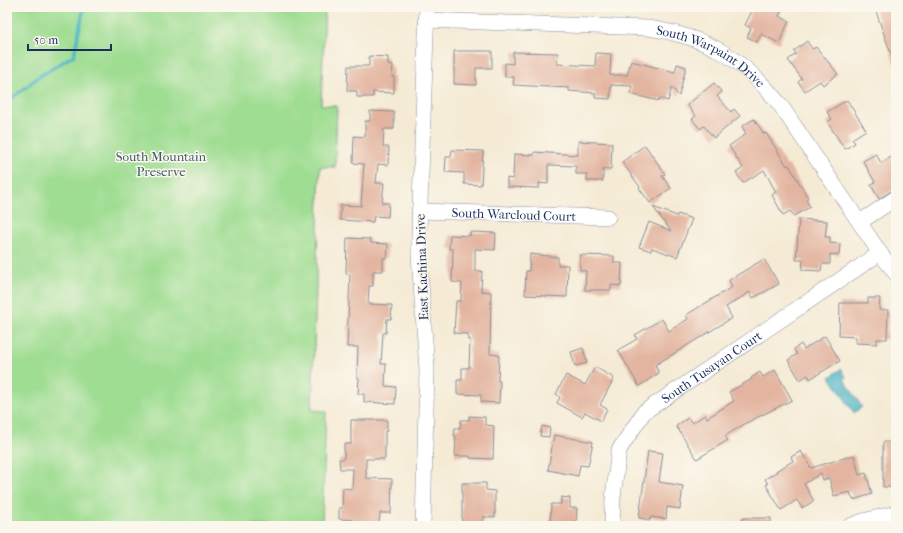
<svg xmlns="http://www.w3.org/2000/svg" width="903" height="533" viewBox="0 0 903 533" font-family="'IM FELL French Canon',serif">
  <rect width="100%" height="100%" fill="#fbf7ec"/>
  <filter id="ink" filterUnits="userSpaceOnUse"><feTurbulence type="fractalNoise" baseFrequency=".025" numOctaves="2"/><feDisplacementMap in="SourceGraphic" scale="8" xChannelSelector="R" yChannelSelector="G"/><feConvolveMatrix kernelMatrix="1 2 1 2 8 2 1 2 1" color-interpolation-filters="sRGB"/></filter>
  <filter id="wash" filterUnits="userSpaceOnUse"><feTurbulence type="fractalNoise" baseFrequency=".012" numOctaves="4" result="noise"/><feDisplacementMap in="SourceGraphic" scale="16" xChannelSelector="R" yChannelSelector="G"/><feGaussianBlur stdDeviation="0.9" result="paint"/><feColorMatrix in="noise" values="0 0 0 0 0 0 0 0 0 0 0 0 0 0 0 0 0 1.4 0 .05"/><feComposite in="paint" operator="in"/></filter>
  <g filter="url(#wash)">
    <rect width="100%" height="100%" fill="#f5ebd5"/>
    <path fill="#9fdd92" stroke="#5d8678" d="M7,7h318l-4,98 16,1 -2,61h-15l-8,243 14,1 -4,115h-315z"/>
    <path fill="#46b4c2" stroke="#307290" d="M841,369l5,8 -2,2 18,28 -8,6 -24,-36z"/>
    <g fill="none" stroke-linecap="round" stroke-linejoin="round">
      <path stroke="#46b4c2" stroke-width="3.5" d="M7,102l33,-26 34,-21 10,-48"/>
    </g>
    <g id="blocks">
      <path fill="#e3b5a0" d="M754,7h22l6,3 -3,6 10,5 -10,22 -18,-9 -4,8 -10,-5 4,-9 -6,-3z
        M881,7h15v58h-1l-20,-56z
        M807,41l5,8 4,-2 22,27 -15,11 -3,-4 -15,10 -7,-9 4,-3 -14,-19 8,-6 -2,-3z
        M454,51h38v17h-16v17l-22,-1z
        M513,52l45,1 -1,11 38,2 1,-13 15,1 -1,21h17l4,-14 44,11 2,-8 9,3 -7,29 -7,-9 -4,14 -9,-3v3l-29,-7 2,-8 -21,-1 -1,14 -15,-1v-5l-26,-2v-3l-56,-3 1,-8h-9v-14l8,1z
        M369,56l19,1v8l5,1 -1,11h2v16l-21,-1v5h-16v-6h-10l1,-25h21z
        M714,83l8,9 -5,4 14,16 3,-3 6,7 -26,22 -10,-12 -4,3 -8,-10 4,-3 -9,-11z
        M847,100l19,30 -14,9 3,4 -10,6 -18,-27 5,-3 -5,-7z
        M370,111l24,1v17h-10l-1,18h6l-1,18 -10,-1 -2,19h8l-2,20h7l-1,14 -14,-1 -1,6 -33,-2 1,-15 20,1 3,-42 -11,-1 1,-27 11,1v-16h5z
        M754,119l10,15 2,-1 21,33 2,-1 19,33 -2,1 4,8 -16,9 -4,-5 -7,4 -11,-20 4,-3 -12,-22 -21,13 -7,-10 7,-5 -14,-22 17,-12 -4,-8z
        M578,141l34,2 -1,26h-8v12h-16v-7h-11v-8l-28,-1v19l-9,-1v5l-32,-1v-9l6,1 1,-25 20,1v-3l44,3z
        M645,145l20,29 -3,2 9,12 -21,15 -11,-15 1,-1 -18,-25z
        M452,150l31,1 -2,34 -17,-1v-11l-19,-1 1,-15h5z
        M876,154l5,9 15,-9v35l-5,2 -12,8 -8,-14 4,-3 -12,-21z
        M653,207l24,9 1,-2 14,5 -15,38 -25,-9 -1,3 -12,-4 10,-25 22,9z
        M799,219l28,2 -2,16h5v6l10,1 -1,11 -9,-1v10h-8l-1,7 -19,-1 1,-10h-7z
        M470,232l26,1 -1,17 -20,-1v22h7l-1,20 10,1 -1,62 9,1 -1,26h2l-1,22 -18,-1v-7l-24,-1v-14h5v-12h7l1,-29h-2v-5l-14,-1 2,-32h5l1,-18 -10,-1 1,-33h-4l1,-14 20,1z
        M347,238l23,1 1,4 17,1 -1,14h-4v13h-10v15h-4l-1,18 24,1 -1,14h-4l-1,14h-3l-2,31h5l-1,22 11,1 -1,17 -31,-2v-8h-6l1,-16h-2l1,-31h-11l3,-73h-4z
        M530,254l28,3v8h10l-1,32 -42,-2 1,-24h3z
        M580,255l34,1v7h8l-1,23 -10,-1v5h-26l1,-19 -6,-1z
        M764,259l15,25 -26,14 -3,-6 -24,15 6,11 -77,47 4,8 -20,13 -21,-36 19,-11 -2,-4 27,-16 7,12 19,-12 -2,-4 46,-28 -3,-7z
        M868,298h12l-1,12h9l-1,29h-10v5l-21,-1v-6l-17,-1 1,-33h28z
        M825,336l15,25 -30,18 -2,-4 -8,5 -12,-20 9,-6 -3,-5 7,-5 3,5z
        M583,348l4,15 -12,3 -4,-14z
        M595,367l19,11 -14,27 7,4 -6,12 -16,-9 -3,5 -25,-14 3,-6 -4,-3 10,-19 19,10z
        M775,370l17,30 -46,23 -21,13 3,4 -31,19 -21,-33 12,-8 4,5 13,-8 2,3 27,-17 -5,-9 23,-13 -1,-1 9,-6 3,5z
        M469,416l16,1v8l9,1 -1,33 -23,-1v-2h-15l1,-19 -2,-1 1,-8h5l1,-8h8z
        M351,420h36v11h-2v28h-19v19l26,1 -1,34h-11l-1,11h-5v2h-22l1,-6 -14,-1v-11h3l1,-20 9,1 1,-20h-13l-1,-10h5v-15h7z
        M542,426l8,2 -1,9 -9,-1z
        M554,435l39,7 -5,24 -8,-1 -2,11 -30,-6z
        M883,442h13v45h-13z
        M648,451l15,2 -4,29 24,4 -3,23 -13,-2 -1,12 -15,-2 -1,3 -11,-2z
        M801,451l10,17 43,-13 5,20 7,-2 6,21 -19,6 -3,-8 -16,4 -5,-18 -6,2 -2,-7 -17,11 10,17 -12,7 -5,-8 -16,10 -15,-25 2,-1 -3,-5 12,-7 -1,-1 17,-10 -2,-4z
        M462,483h24v7l9,1v26h-12v8l-21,-1z
        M561,497l9,1v10h7l-1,18h-26l1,-22h10z
        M742,518h29v8h-29z"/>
    </g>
  </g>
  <g filter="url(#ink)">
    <use href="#blocks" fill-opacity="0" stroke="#888d9a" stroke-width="1"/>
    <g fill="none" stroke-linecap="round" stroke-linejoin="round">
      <defs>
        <g id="minor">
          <path id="s1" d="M426,20l222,8c61,9 96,31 133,78l99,147 16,21"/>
          <path id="s2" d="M419,211l189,6"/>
          <path d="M860,222l36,-24"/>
          <path d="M423,526l4,-156 -8,-115v-24l8,-224"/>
          <path id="s3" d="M612,526l1,-29 6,-47 25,-38 236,-159"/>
          <path d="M850,526l13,-5 33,-8"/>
        </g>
      </defs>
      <use href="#minor" stroke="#888d9a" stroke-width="16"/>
      <use href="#minor" stroke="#fff" stroke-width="15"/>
    </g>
  </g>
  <g text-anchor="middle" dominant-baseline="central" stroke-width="3" stroke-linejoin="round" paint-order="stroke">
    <g font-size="13" fill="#1b2f5e" stroke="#fbf7ec">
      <text stroke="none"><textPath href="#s1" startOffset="292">South Warpaint Drive</textPath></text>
      <text stroke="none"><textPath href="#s2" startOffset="95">South Warcloud Court</textPath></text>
      <text transform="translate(422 267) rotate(-92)">East Kachina Drive</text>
      <text stroke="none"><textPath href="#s3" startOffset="203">South Tusayan Court</textPath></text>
    </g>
    <g font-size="13" fill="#3c5a6b" stroke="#fbf7ec">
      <text x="161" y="156">South Mountain<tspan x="161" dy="15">Preserve</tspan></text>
    </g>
  </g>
  <rect width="903" height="533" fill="none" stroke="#fbf7ec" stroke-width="24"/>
  <path d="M28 44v6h83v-6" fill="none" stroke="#1b2f5e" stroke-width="2"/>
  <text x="34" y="44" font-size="12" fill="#1b2f5e" stroke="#fbf7ec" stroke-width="3" paint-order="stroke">50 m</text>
</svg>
